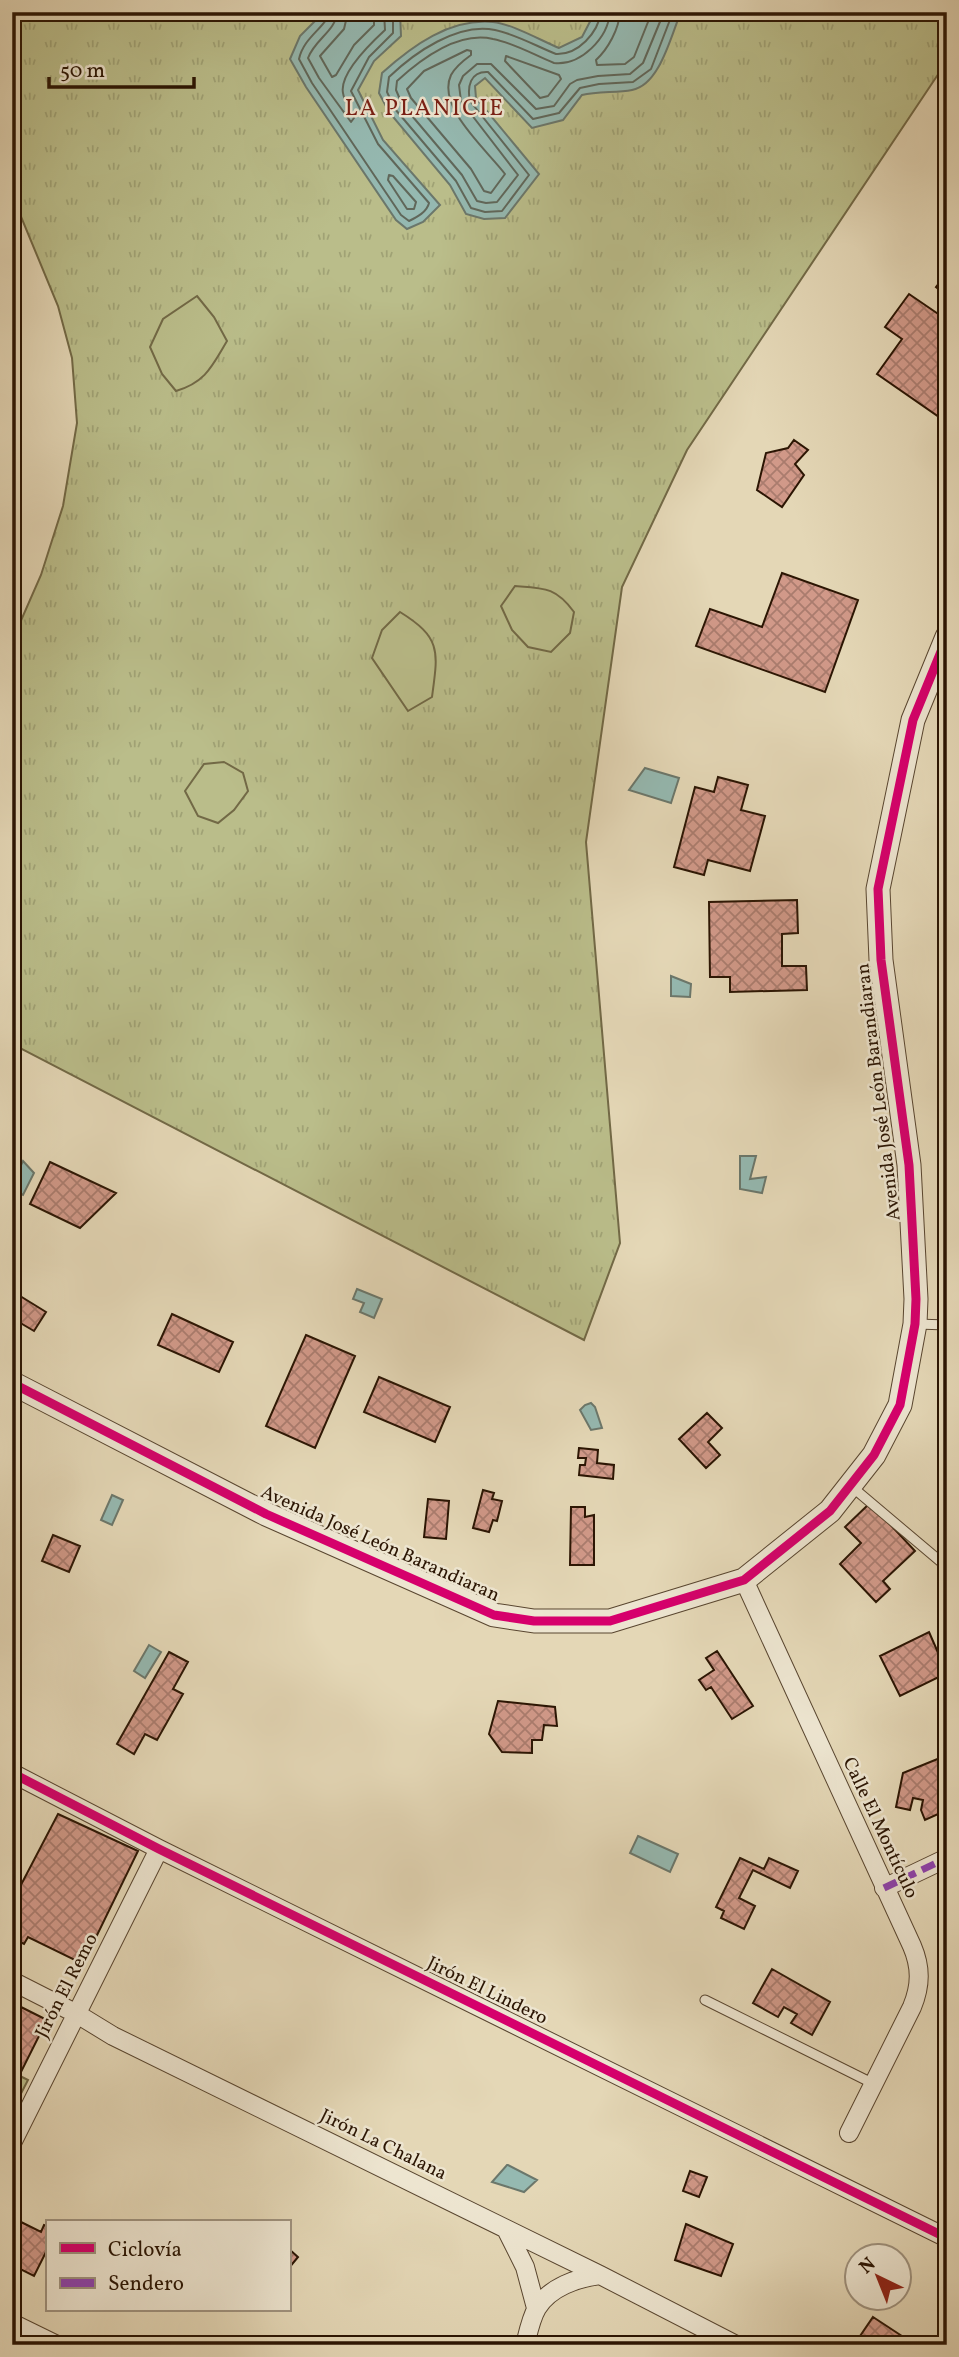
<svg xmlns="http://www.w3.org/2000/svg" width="959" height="2357" viewBox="0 0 959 2357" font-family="Vollkorn,serif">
  <defs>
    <pattern id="grass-tufts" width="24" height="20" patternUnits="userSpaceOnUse" patternTransform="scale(1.75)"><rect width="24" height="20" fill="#babd8a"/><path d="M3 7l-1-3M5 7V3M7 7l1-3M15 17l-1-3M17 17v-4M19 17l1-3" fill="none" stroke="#a0a275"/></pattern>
    <pattern id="building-cross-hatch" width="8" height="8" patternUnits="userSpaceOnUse" patternTransform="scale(1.75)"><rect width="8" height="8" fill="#d19989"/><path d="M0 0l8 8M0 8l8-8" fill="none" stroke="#aa7c6e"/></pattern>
  </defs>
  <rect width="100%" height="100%" fill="#e4d7b6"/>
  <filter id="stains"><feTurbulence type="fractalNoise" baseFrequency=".00286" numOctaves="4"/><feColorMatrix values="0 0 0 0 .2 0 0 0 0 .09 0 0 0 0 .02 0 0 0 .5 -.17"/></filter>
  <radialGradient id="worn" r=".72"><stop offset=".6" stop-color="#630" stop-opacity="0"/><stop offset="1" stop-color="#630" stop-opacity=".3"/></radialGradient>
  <path fill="url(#grass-tufts)" stroke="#726946" stroke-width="2" d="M12,12h935v49l-260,389 -65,137 -36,255 34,401 -36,97 -572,-296v-403l29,-66 22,-69 14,-83 -5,-65 -14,-52 -46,-111z
    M12,2072l16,8 -16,31z"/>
  <path fill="#babd8a" stroke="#726946" stroke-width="2" d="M197,296l17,21 13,24c-15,25 -21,41 -51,50l-14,-17 -12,-27 13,-28z
    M515,586c29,2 41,1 59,26l-4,21 -19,19 -23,-5 -16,-17 -11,-24z
    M400,612c42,26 38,40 32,85l-24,14 -36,-53 10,-28z
    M224,762l19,11 5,18 -14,19 -16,13 -20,-7 -13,-25 19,-27z"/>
  <path fill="#95b9b1" stroke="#6b776b" stroke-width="2" d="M324,12h76l1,24 -27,25 -16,29 25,50 57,65 -17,17 -16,7 -11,-9 -90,-133 -16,-28 10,-23z
    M595,12h86c-10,23 -21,73 -49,78 -16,3 -34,1 -50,5l-19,25 -31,8 -47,-50 -10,8 1,12 63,76 -34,44 -21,1 -18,-5 -16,-29 -61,-73 -10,-19 3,-20c30,-27 68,-55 111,-51 19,2 47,18 66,26l23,-11z
    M645,768l34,10 -8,25 -42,-13z
    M671,976l20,8 -1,13 -19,-1z
    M740,1156h16l-6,23 16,-2 -4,16 -22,-4z
    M23,1161l11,12 -11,22 -11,-6v-6z
    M357,1289l25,10 -8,19 -14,-6 4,-9 -11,-4z
    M591,1403l4,4 7,21 -11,2 -11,-20 5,-5z
    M112,1495l11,5 -11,25 -11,-5z
    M149,1645l12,7 -16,26 -11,-7z
    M638,1836l40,18 -8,18 -40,-19z
    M507,2165h1l29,15 -13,12 -32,-10z"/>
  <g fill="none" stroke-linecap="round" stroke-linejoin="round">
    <path stroke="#60675a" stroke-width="2" d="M329,12c-2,15 -25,24 -30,47l13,24 89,132 8,6c8,-4 18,-9 20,-18l-51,-59 -27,-53 18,-34 24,-24v-21
      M337,12c-1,19 -22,27 -29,46l11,20 32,44 3,-4c-3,-8 -10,-17 -11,-25 -4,-20 29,-51 42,-63l-1,-18
      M348,12l-4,17 -24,27 12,21 4,-2 18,-30 20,-20v-13
      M601,12c-3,21 -23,43 -45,42 -20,-8 -41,-20 -61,-24 -37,-8 -81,23 -106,47l-2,15 8,17 61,72 15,27 14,4 17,-1 27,-36 -59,-74c-3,-14 0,-30 18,-29l45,47 26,-6 21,-25 19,-4 34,-2 18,-13 22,-57
      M610,12c-2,26 -29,54 -56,51 -20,-8 -40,-20 -61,-24 -34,-8 -72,20 -96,42l-1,9 6,14 60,71 15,26 9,2 11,-1 21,-27 -57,-74 -2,-16 4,-9 14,-12h14l45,45 18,-3 16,-22 7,-4 21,-4 32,-2 13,-11 21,-51
      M620,12c-1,17 -12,37 -24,48l1,5 28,-1 9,-7 18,-45
      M467,50l4,1v4c-7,5 -15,11 -20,20 -15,32 36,75 54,99l-14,19 -7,-2 -13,-22 -60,-71 -4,-9 17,-18z
      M506,56l53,19 2,4 -13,17 -8,2 -35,-37z
      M389,175l4,1 23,26 -2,7h-7l-19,-29z"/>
  </g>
  <path fill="url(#building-cross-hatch)" stroke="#2b1503" stroke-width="2" d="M947,273v23l-11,-9z
    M909,294l38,26v92l-5,7 -65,-45 25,-35 -17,-12z
    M794,440l14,10 -13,14 9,11 -22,32 -25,-17 9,-37 22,-5z
    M782,573l76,27 -33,92 -129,-46 14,-37 52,18z
    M718,777l30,8 -7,25 24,6 -15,55 -42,-11 -4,15 -30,-8 21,-80 19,5z
    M797,900l1,33 -16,1v32h24l1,24 -77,2v-15h-20l-1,-75z
    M12,1143l7,3 -7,13z
    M50,1162l66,31 -36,35 -50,-24z
    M12,1291l34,21 -12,19 -22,-13z
    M172,1314l61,28 -14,30 -61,-27z
    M306,1335l49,21 -40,92 -49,-22z
    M379,1377l71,30 -15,35 -71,-30z
    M707,1413l15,15 -14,14 12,13 -14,13 -27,-29z
    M579,1448l19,2 -1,13 17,2 -1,14 -34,-4 1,-10h5l1,-7h-8z
    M483,1490l11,3 -2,6 10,2 -5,20 -4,-1 -4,12 -16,-4z
    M428,1499l21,2 -3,38 -22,-2z
    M870,1503l45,48 -32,30 7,8 -14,13 -36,-38 21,-21 -16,-16z
    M571,1507h14v10l9,-2v50h-24z
    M53,1535l27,11 -11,26 -27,-11z
    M929,1632l18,41 -47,23 -20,-40z
    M717,1651l36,55 -21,13 -21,-32 -5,3 -7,-10 15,-10 -8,-12z
    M169,1652l19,10 -15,27 10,5 -26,46 -12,-6 -11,20 -17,-10z
    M498,1701l57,6 2,19 -13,-1 -2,15h-10v13l-30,-1 -13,-18z
    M940,1758l7,8v44l-22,10 -4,-10 2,-10 -10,-2 -3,12 -14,-3 7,-34z
    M58,1814l80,37 -55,113 -55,-27 -4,7 -12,-6v-36z
    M740,1858l24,11 5,-11 29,13 -8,17 -37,-18 -14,28 16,8 -11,23 -23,-11 3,-7 -8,-4z
    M772,1969l58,33 -18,33 -21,-12 6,-9 -13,-7 -6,10 -25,-14z
    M15,2004l32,16 -27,54 -8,-4v-61z
    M690,2171l17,6 -8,20 -16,-6z
    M21,2222l20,10 3,-7 3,1v24l-13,26 -22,-11v-26z
    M686,2224l47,20 -12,32 -46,-16z
    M289,2249l9,8 -9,11z
    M873,2317l38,25 -2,3h-55z"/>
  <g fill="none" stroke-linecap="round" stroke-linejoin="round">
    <defs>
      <path id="service" d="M917,1324l30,1
        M851,1486l96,81
        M705,2000l169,84"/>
      <path id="minor" d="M744,1580l168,366c9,21 9,39 0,61l-63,126
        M12,1773l147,76 788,389
        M884,1888l63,-30
        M12,1981l65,33 36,22 487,239 136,70
        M12,2143l147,-294
        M506,2229l19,38 11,41
        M12,2323l45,22
        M525,2345c3,-12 6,-27 12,-37 13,-21 40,-30 63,-33"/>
      <path id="tertiary" d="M12,1383l254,131 228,101 40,6h76l134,-41 86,-69 44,-56 26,-50 15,-81 1,-25 -7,-134 -28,-205 -3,-71 35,-169 34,-83"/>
    </defs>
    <use href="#service" stroke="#594630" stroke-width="11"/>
    <use href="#minor" stroke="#594630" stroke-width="20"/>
    <use href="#tertiary" stroke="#594630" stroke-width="25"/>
    <use href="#service" stroke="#ede5d0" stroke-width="9"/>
    <use href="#minor" stroke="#ede5d0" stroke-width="18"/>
    <use href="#tertiary" stroke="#ede5d0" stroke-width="23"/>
    <path stroke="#8e44ad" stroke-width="7" stroke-dasharray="14 7" stroke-linecap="butt" d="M884,1888l63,-30"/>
    <defs>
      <path id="cycleway" d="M12,1383l254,131 228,101 40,6h76l134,-41 86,-69 44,-56 26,-50 15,-81 1,-25 -7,-134 -28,-205 -3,-71 35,-169 34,-83
        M12,1773l147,76 788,389"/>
    </defs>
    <use href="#cycleway" stroke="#ede5d0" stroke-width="13"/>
    <use href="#cycleway" stroke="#d6006c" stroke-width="9"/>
  </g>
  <g text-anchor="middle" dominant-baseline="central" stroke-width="5" stroke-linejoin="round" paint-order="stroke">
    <g font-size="19" fill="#2b1503" stroke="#ede5d0">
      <text transform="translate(879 1092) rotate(-97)">Avenida José León Barandiaran</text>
      <text transform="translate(380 1544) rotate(24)">Avenida José León Barandiaran</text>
      <text transform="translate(880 1828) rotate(65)">Calle El Montículo</text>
      <text transform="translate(67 1986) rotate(-63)">Jirón El Remo</text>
      <text transform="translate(487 1991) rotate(26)">Jirón El Lindero</text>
      <text transform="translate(383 2145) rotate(26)">Jirón La Chalana</text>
    </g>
    <g font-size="23" letter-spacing="2" fill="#7a1f14" stroke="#ede5d0">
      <text x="425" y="109">LA PLANICIE</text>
    </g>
  </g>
  <rect width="959" height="2357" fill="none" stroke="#e4d7b6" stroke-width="42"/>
  <rect x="14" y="14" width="931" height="2329" fill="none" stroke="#2b1503" stroke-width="3.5"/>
  <rect x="21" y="21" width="917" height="2315" fill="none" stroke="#2b1503" stroke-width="2"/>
  <rect x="46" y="2220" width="245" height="91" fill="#ede5d0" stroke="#9f927e" stroke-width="2"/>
  <rect x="60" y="2243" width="35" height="10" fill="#d6006c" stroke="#9f927e" stroke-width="2"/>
  <text x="108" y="2256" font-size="21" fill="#2b1503">Ciclovía</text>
  <rect x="60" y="2278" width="35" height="10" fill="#8e44ad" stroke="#9f927e" stroke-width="2"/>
  <text x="108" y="2290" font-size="21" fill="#2b1503">Sendero</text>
  <g transform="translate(878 2277) rotate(317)"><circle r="33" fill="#ede5d0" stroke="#9f927e" stroke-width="2"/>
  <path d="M0-5L12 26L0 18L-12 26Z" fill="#8f2418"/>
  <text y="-10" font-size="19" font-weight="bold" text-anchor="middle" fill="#2b1503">N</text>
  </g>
  <path d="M49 77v10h145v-10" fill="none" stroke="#2b1503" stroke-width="3.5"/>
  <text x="60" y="77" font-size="21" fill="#2b1503" stroke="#ede5d0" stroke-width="5" paint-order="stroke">50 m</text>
  <rect width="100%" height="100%" filter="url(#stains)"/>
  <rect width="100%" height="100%" fill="url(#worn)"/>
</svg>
